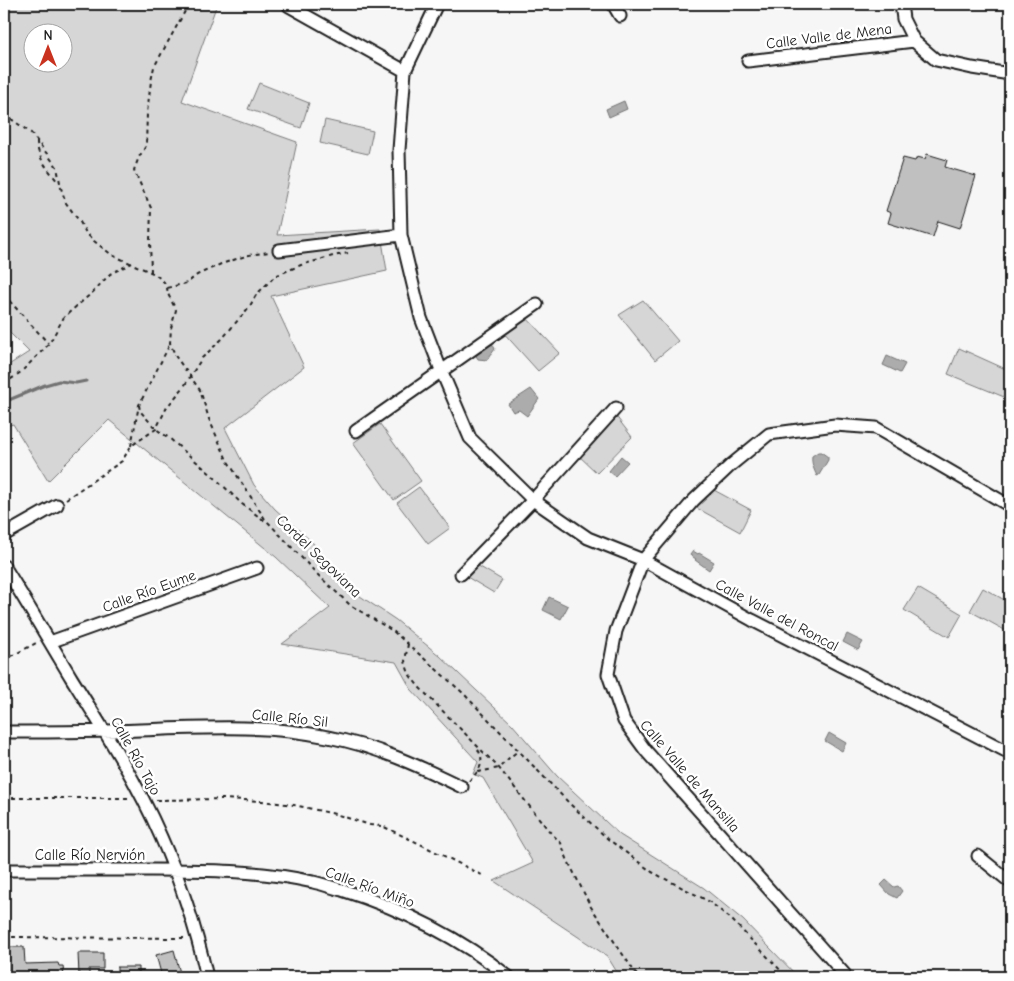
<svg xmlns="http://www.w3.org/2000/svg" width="1014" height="981" viewBox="0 0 1014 981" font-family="'Comic Neue',sans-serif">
  <rect width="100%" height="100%" fill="#f6f6f6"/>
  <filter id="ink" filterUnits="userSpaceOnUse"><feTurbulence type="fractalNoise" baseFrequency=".02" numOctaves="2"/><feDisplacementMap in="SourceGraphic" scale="10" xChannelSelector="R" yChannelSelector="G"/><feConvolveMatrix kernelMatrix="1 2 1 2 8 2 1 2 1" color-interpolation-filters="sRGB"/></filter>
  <g filter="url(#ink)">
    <path fill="#d6d6d6" stroke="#797979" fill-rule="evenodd" d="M4,4h213l-35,97 115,41 -20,93 103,-6 7,42 -116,25 33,71 -79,61 29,57 21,24 37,33 39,48 45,30 44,36 72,68 45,52 63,59 84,53 39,32 55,57h-178l-13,-21 -113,-75 39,-18 -50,-85 -10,-4 5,-12 -67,-73 -15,-27 -114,-18 48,-36 -54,-51 -167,-137 -61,61 -35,-57 -9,3v-59l25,-16 -25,-25zM32,32h30v30h-30z
      M259,83l50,20 -8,25 -53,-19z
      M325,120l48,11 -5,23 -48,-11z
      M643,300l35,41 -23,19 -36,-45z
      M524,315l36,38 -22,18 -36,-40z
      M959,348l51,23v25l-1,3 -61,-25z
      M615,415l17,22 -35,36 -20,-19z
      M380,424l41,57 -27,19 -41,-57z
      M419,487l31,41 -22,16 -31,-41z
      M712,489l39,21 -11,22 -45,-25z
      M475,564l27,16 -8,13 -27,-16z
      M918,588l44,26 -13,23 -45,-27z
      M983,588l27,15v30l-40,-22z"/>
    <path fill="#acacac" stroke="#727272" d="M624,101l3,8 -18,8 -3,-8z
      M492,343l3,6 -8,11 -9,-1 -3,-5z
      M887,356l18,8 -5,9 -17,-8z
      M531,389l8,10 -12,17 -8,-6 -6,2 -5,-8z
      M818,452h3l7,5v3l-9,15 -2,1c-3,-6 -6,-13 -5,-20z
      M621,456l7,6 -13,14 -6,-5z
      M693,551l5,3 1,-1 15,9 -5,8 -14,-10 1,-1 -6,-4z
      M549,597l19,9 -7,13 -18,-9z
      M847,634l16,8 -5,8 -15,-8z
      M829,733l17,10 -4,8 -17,-10z
      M886,880l8,7 4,-1 4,5 -5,7 -8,-4 -8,-9z"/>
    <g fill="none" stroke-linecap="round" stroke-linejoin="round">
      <path stroke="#727272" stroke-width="3" d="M4,402l41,-17 14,-4 17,2 10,-2"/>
    </g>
    <path fill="#c0c0c0" stroke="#1c1c1c" d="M927,154l20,6 -2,7 31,9 -16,52 -22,-7 -5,16 -45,-14 3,-10 -5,-2 17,-53 12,3 2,-4 8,2z
      M6,947h18l1,17 33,-1 1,3h4l1,11h-25v-3h-35v-17h2z
      M174,950l6,23 -18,4 -6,-22z
      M78,953h25v16h-14v6h-10z
      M117,967h22v10h-22z"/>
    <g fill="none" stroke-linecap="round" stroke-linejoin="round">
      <defs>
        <path id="minor" d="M437,4l-32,67 -6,79 2,85 20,83 20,52 29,68 63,62 55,38 55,22 109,60 258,133
          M613,4l7,12
          M901,4l2,15 11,22 22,19 36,8 38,6
          M289,6l116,65
          M748,61l166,-20
          M279,250l122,-15
          M356,431l181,-127
          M4,535l53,-30
          M4,566c23,37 45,75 68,113 32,51 65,103 89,158 20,45 35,92 46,140
          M461,574l72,-74 83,-92
          M50,642l207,-74
          M4,732c45,0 91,0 136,-2 63,-2 126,-6 188,7 48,9 91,29 134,50
          M978,856l32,26
          M4,870c49,0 98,0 147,0 54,0 109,0 162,12 10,2 20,6 29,8 60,19 118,48 167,87
          M847,977l-201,-226 -22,-30 -16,-47 8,-43 27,-71 51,-60 37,-35 38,-31 66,-9 41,3 134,78"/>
      </defs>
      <use href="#minor" stroke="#1c1c1c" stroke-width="15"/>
      <path stroke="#1c1c1c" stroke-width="2" stroke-dasharray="4 4" stroke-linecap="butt" d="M4,114l27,19 26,34 4,21 5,15 14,19 6,11 8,8 18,14 43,19 9,8 3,6 1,6 8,16 -5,18 -1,15 6,14 24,33 9,29 18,41 38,59 52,55 33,31 43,26 70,62 107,111 38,35 44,33 58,30 20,16 57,59
        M37,141c0,17 11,28 21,41
        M151,272l-1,-31 1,-33 -17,-38 5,-13 7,-11 1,-33 4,-32 3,-14 35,-63
        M167,288l20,-5 10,-8 24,-11 28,-9 20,-3
        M4,295l44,48
        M4,384l17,-12 28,-28 15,-27 29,-25 17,-18 22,-11
        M139,405l1,6 16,18 13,9 44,38 29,28 24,18
        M131,446l8,-41 31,-61
        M66,499l56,-38 9,-15 25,-17 11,-22 16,-19 19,-30 20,-19 28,-33 6,-11 19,-19 26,-11 32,-9 15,-3
        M408,644l-3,17 4,13 10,13 80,81 51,64 11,11 7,18 23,46 47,70
        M4,660l34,-18
        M478,772l21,-4 10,-10 9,-7
        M469,781c11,-11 17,-19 8,-33
        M4,798h127
        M156,800l69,-1 37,2 32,4 41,9 35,11 12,1 36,17 66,33
        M4,937l181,1"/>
      <use href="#minor" stroke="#fff" stroke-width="11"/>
    </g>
  </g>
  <g text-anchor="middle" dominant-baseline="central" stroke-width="5" stroke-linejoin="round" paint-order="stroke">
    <g font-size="15" fill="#1c1c1c" stroke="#fff">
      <text transform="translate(829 36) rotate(-7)">Calle Valle de Mena</text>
      <text transform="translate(319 556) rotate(44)">Cordel Segoviana</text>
      <text transform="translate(149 591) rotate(-20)">Calle Río Eume</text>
      <text transform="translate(777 615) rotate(28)">Calle Valle del Roncal</text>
      <text transform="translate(290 718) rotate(6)">Calle Río Sil</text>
      <text transform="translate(136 756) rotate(61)">Calle Río Tajo</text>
      <text transform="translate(690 776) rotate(49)">Calle Valle de Mansilla</text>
      <text x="90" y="855">Calle Río Nervión</text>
      <text transform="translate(370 887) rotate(20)">Calle Río Miño</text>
    </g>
  </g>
  <rect width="1014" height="981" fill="none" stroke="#fff" stroke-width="20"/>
  <rect x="10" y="10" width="994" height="961" fill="none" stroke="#1c1c1c" stroke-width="2" filter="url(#ink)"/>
  <g transform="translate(48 48)"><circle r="24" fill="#ffffff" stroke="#a4a4a4"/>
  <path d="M0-4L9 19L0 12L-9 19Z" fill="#c8321e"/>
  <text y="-8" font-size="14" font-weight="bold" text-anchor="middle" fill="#1c1c1c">N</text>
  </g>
</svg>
